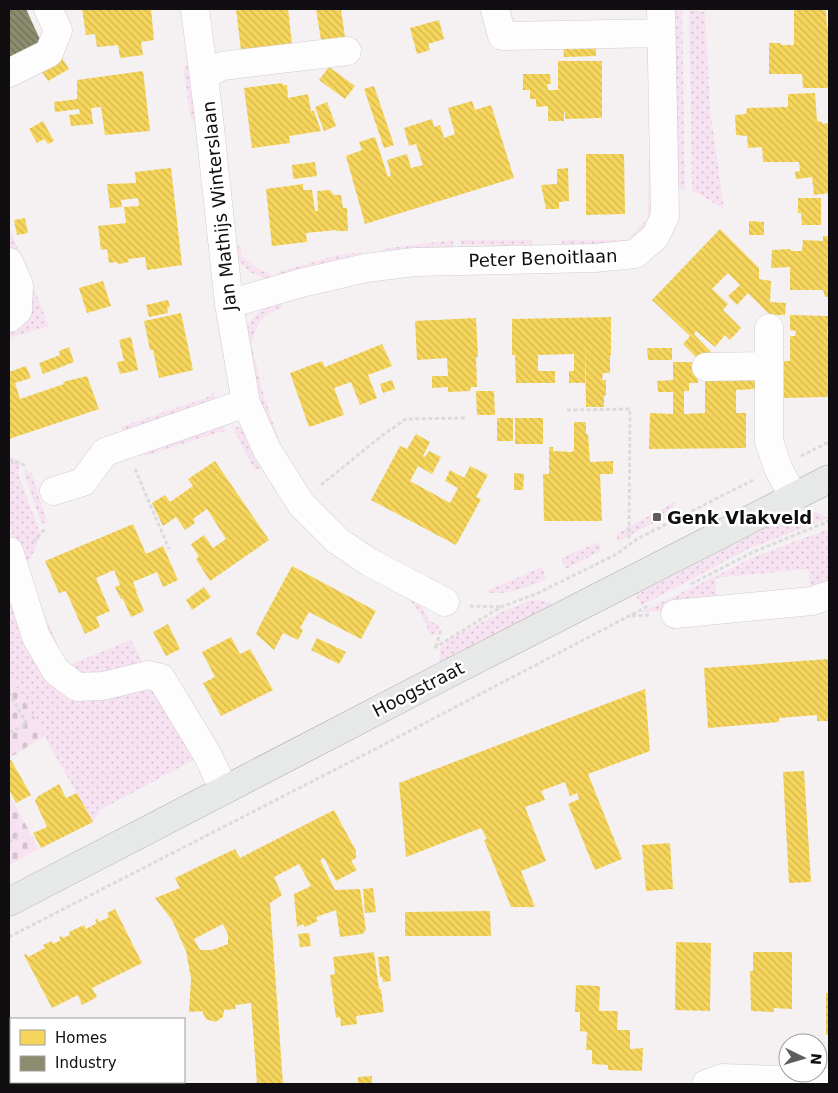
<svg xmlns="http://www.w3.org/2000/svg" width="838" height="1093" viewBox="0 0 838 1093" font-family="'DejaVu Sans',sans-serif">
  <defs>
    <pattern id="grass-dots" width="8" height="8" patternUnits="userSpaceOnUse" patternTransform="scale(1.25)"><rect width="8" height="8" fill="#f7e2f2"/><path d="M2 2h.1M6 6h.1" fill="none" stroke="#d3c1ce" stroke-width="1.8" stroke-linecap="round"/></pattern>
    <pattern id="cemetery-stones" width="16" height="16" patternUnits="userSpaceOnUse" patternTransform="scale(1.25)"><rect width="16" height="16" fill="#f7e2f2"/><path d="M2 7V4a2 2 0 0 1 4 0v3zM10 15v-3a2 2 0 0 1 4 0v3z" fill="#d3c1ce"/></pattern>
    <pattern id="homes-back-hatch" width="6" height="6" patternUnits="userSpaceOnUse" patternTransform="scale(1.25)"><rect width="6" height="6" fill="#f6d55c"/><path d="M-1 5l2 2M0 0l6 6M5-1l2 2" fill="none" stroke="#d2b64f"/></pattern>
    <pattern id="industry-back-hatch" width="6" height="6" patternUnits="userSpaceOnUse" patternTransform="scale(1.25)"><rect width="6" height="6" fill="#8c8c6e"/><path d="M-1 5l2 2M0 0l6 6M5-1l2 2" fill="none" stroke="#717159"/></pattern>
  </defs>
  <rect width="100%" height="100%" fill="#f5f1f3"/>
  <path fill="url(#grass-dots)" d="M675,9h7l3,180h-7z
    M689,10l16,2 5,97 14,100 -32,-19z
    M189,65l7,55 -5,1 -8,-55z
    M649,156h5l1,61 -27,28 -66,-1 -1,-4h66l21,-22z
    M9,227l40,99 -40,12z
    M452,240l3,6 -72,7v-4z
    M460,240h72v5h-71z
    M240,245l2,11 16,13 12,5 2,6c-20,-5 -35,-12 -38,-34z
    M361,252l1,5 -27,4 -55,17 -1,-6 59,-17z
    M281,303l1,5 -13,5 -11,11 -7,20 12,49 15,45 -6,2 -13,-31 -13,-78c7,-17 17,-24 35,-28z
    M213,392l3,10 -93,31 -2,-6 90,-31z
    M223,424l3,8h-6l-75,24 -2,-6z
    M231,424l11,5 8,20 11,19 -6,3z
    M9,456l12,5 -3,12 23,63 -16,34 42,96 64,-26 11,21 -31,12 -22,3 -15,-1 -10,-7 -17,-30 -38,-113z
    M25,469l7,4 15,49 -1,3 -5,-3 -17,-49z
    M675,502l-2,11 -56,29v-9z
    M809,511l10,2 10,5 -81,31 -107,57 -5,-11 155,-80z
    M829,529v53l-18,9 -3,-22 -93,9 2,21 -44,11 -31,2 114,-56z
    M599,542l2,9 -35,18 -5,-11z
    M542,567l5,12c-22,9 -40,17 -63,13z
    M367,570l53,32 9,19 10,4 -2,9 -6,2 -10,-22 -12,-15 -44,-23z
    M9,572l44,109 91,4 15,4 42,67 -101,54 -7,12 -84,-148z
    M535,599l16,4 3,2 -115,60 1,-15 2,-5 10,-7 49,-26z"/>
  <path fill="url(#cemetery-stones)" d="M9,674l36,62 -36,22z
    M9,794l30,55 -30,16z"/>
  <path fill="url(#homes-back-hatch)" fill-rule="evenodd" d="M82,9h69l3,31 -13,2 2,13 -23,3 -2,-13 -21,2 -2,-13 -9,1z
    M236,9h52l4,35 -51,6z
    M316,9h25l4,28 -24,3z
    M826,9l1,18h2v61h-26l-1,-14h-33v-31h11l1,2h13v-35z
    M439,20l5,19 -16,5 2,6 -13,4 -7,-26z
    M596,42v14l-32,1 -1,-14z
    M62,58l7,11 -21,12 -7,-11z
    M558,61h44v57l-37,1v-7h-1v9h-16v-15l-12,1v-8h-6v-9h-7v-16h27l1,10h-4l1,6h10z
    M329,67l26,19 -10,13 -26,-19z
    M143,71l7,60 -45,4 -4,-28 -10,1 2,16 -22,2 -2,-11 11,-1 -1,-5 -24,3 -1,-10 23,-3v-19z
    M282,83l1,2h4l1,13 20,-4 3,17h3l7,20 -32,5 1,7 -38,5 -8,-60z
    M374,86l20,59 -10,3 -20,-59z
    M815,93l2,28 5,1v2l7,-1v70l-15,2 -2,-18 -16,2 -1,-7 5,-1 -1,-9h-36l-1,-15 -14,1 -1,-12 -11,-1 -1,-20 11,-1 1,-6 41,-1v-13z
    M472,101l3,9 16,-5 23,73 -149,46 -19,-68 16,-6 -3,-8 16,-5 13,40 3,-2 -4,-15 20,-6 4,14 12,-3 -7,-21 -7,2 -5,-18 28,-9 2,8 6,-2 4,13 11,-4 -7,-26z
    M327,102l9,24 -12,5 -9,-24z
    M43,121l11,20 -6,3 -4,-5 -7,4 -8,-14z
    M586,154h38l1,60 -39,1z
    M315,162l2,14 -24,3 -1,-14z
    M171,168l11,97 -35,5 -2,-13 -17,2 1,3 -11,2 -1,-2 -8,1 -2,-14 -6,1 -3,-24 28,-3 -2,-16 15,-1 -1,-8 -17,2 1,7 -12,1 -3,-24 29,-1 -1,-11z
    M568,168l1,33 -10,1v7h-13l-5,-24 16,-1v-15z
    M303,184v6h9l3,21h3l-1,-20 13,-1 4,5h7l2,13h4l1,23h-11l-1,-1 -30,3 1,9 -35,4 -6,-57z
    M798,198h23v27h-19l-1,-12h-3z
    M25,218l3,15 -11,2 -3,-15z
    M749,221l15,1v13h-15z
    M720,229l39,39v11l12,2 -1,21 16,1 -1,12h-15l-22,-22 -11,12 -9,-9 12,-11 -12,-12 -16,16 16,15 -5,6 18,18 -11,12 -5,-5 -10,12 -19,-16 -2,3 17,18 -10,10 -18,-18 7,-8 -38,-36z
    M823,236h6v61h-4l-2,-7h-33v-23l-19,1 1,-18 18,-1 1,2h11l1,-11 20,1z
    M103,281l8,25 -24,7 -8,-25z
    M168,300l2,7 -3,1 1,5 -19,4 -3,-12z
    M181,313l12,57 -34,8 -6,-28h-3l-6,-29z
    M790,315l39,1v14h-2l1,7h1v60l-45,1v-37h6v-25h5l1,-5 -6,-1z
    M611,317v38h-1v18h-7l-1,7h4v15l-2,1v11h-18l-1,-68v44h-16v-12h5v-17l-36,1v16h17v12h-39l-1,-28h-3v-36z
    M476,318l2,39h-2l1,30h-6l-1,4 -22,1v-5l-16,1v-12h16l-1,-18 -30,2 -2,-39z
    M131,337l7,33 -18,4 -3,-12 7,-1 -5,-21z
    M382,344l10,22 -24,9 9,23 -17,7 -9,-23 -17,6 10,27 -35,12 -19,-54 32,-12 3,6z
    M69,347l5,15 -31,12 -4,-11 21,-8 -1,-4z
    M647,348h25v12h-24z
    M673,362h24l1,21h-9v8h-5v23l21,-1v-32l15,-1 35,-8v17l-19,1v23h10v35l-97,1 1,-36 23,1v-22h-15l-1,-11 16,-1z
    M26,366l5,12 -16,5 5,16 44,-15 -1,-2 24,-6 12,33 -90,30v-67z
    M392,380l3,9 -12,4 -3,-9z
    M476,391h18l1,24h-18z
    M497,418h16v23h-16z
    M515,418h28v26h-28z
    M574,422h12v12h2l2,28 23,-1v13h-13l2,47h-58l-1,-47h6v-27h4v4l19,1 2,-2z
    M416,434l14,8 -7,14 2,1 4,-6 12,6 -9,17 -14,-8 -8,15 40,22 8,-15 -13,-7 5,-11 14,8 6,-12 18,9 -12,22 5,2 -25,46 -85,-45 29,-54 7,3z
    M215,461l54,79 -59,41 -14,-22 3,-2 -8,-13 13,-9 9,13 13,-9 -19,-30 -14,10 2,4 -10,7 -9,-13 -13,9 -11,-23 13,-8 5,7 23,-16 -5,-7z
    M514,473l10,1 -1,16h-9z
    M133,524l13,30 17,-8 15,34 -15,7 -6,-15 -24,10 4,10h-1l8,19 -13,6 -8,-18h-2l-6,-12 5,-2 -6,-15 -18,8 14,33 -14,6 4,10 -15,7 -19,-43 -7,2 -14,-32z
    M292,566l84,45 -15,28 -52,-27 -9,16 3,2 -5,10 -15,-7 -9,17 -18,-16 3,-7z
    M204,587l7,10 -19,13 -6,-10z
    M168,624l12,25 -14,7 -13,-24z
    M231,637l9,17 10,-5 23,41 -52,26 -18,-33 12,-6 -13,-25z
    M317,638l29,14 -7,12 -28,-14z
    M829,659v62h-12v-6l-38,3v4l-71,6 -4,-60z
    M645,689l5,62 -62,23 34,85 -27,11 -27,-66 11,-5 -2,-6 -7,3 -5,-14 -24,9 4,9 -20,7 21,54 -25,10 14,36h-24l-27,-67 3,-1 -6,-11 -75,29 -7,-74z
    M11,760l20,35 -15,8 -7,-13v-29z
    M804,771l7,111 -22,1 -6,-111z
    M59,784l7,14 11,-5 16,29 -52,26 -8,-15 14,-6 -12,-26 2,-4z
    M334,810l22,41v7l-5,3 6,9 -21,11 -12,-23 -4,2 15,30 25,-1 6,41 -4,4 -22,3 -4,-27 -20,7 2,4 -13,6 -2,-3 -6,3 -3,-33 17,-8 -12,-22 -25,13 8,18 -12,8 13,181h-26l-6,-81 -16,2 1,4 -12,1 -1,7 -8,5 -9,-3 -4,-8 -13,1 2,-34 -5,-27 -14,-31 -17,-22 25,-10 -5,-10 41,-20 19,-9 5,9zM223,924l5,10v10l-16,6h-12l-6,-11z
    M670,843l3,46 -27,2 -4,-46z
    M373,888l3,24 -11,1 -2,-24z
    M115,909l27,54 -50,25 5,9 -15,8 -4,-10 -26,13 -28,-53 2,-1 2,3 17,-9 -2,-3 9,-4 1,3 8,-4 -2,-3 2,-1 2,2 7,-3 -1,-3 15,-7 2,4 11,-6 -2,-3 2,-2 2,4 10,-5 -2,-4z
    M490,911l1,25h-86v-24z
    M309,933l2,13 -11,1 -2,-13z
    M676,942l35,1 -1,68 -35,-1z
    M374,952l5,37h2l3,23 -28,4 1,8 -16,2 -1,-9 -4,1 -6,-43 5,-1 -2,-17z
    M753,952h39v57l-18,-1v4l-23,-1 -1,-40h3z
    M389,956l2,25 -8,1 -1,-5h-2l-2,-20z
    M576,985l24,1 -1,25h19l-1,19h13v19l13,-1 -1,23 -34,-1v-5l-16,-1v-14h-6l1,-18 -7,-1v-19h-5z
    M826,993h3v42h-3z
    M372,1076v8h-14v-7z"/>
  <path fill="url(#industry-back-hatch)" d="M9,9h17l17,37 -34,15z"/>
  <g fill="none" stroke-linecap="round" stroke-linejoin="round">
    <defs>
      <path id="minor" d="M195,9l13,101 21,194 17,99 21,47 34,54 37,37 31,21 76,40
        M495,9l7,27 159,-3
        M9,73l40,-20 9,-23 -10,-21
        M204,75l18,-9 125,-15
        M9,262l10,23 -1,25 -9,8
        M229,304l72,-21 65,-15 48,-6 181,-4 40,-4 20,-17 10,-21 -4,-207
        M769,328v113l9,27 16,30
        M706,367l62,-1
        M54,491l29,-9 22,-30 141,-49
        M9,551l27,86 20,34 21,16 26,-1 45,-11 13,3 47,78 16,34
        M675,614l137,-13 17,-6
        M706,1084l17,-6 106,4"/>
      <path id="major" d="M9,902l431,-224 389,-199"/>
    </defs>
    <use href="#minor" stroke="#d0cdcf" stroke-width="29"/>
    <use href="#major" stroke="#a1a9a5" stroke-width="29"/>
    <path stroke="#dcdbdb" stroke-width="3" stroke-dasharray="4 2.5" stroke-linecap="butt" d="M567,410l63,-1 -1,131
      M801,456l28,-14
      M9,460l16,5
      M135,469l34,80
      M321,485l63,-51 22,-15 60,-1
      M33,542l13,-14
      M691,584l60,-31 78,-32
      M470,606l31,1
      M632,616l17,-1
      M436,647l5,-18
      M434,648l67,-41 35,-13 81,-40 20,-15 118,-60
      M9,692l18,32 -18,9
      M9,842l10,-5
      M9,937l374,-192 267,-140"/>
    <use href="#minor" stroke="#fefdfd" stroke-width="28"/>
    <use href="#major" stroke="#e6e9e7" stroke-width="28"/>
  </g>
  <rect fill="#605d5f" stroke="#fff" stroke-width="2" x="652" y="512" width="10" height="10" rx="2.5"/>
  <g text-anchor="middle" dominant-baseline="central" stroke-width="5" stroke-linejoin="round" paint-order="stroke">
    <g font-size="18" fill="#100e10" stroke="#fff">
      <text transform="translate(219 206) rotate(-96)">Jan Mathijs Winterslaan</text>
      <text transform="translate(543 258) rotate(-2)">Peter Benoitlaan</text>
      <text transform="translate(418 689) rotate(-27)">Hoogstraat</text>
    </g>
    <g font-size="18" font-weight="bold" fill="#100e10" stroke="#fff" text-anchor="start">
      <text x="667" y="517">Genk Vlakveld</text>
    </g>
  </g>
  <rect width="838" height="1093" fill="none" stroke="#100e10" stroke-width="20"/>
  <rect x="10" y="1018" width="175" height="65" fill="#ffffff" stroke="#9f9f9f"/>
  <rect x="20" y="1030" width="25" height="15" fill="#f6d55c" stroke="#9f9f9f"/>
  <text x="55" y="1043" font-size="15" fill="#100e10">Homes</text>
  <rect x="20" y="1056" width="25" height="15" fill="#8c8c6e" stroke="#9f9f9f"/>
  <text x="55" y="1068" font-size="15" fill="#100e10">Industry</text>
  <g transform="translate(803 1058) rotate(95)"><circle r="24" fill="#ffffff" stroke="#9f9f9f"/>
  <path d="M0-4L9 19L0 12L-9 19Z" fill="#605d5f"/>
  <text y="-8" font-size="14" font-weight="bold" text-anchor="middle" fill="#100e10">N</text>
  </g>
</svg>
